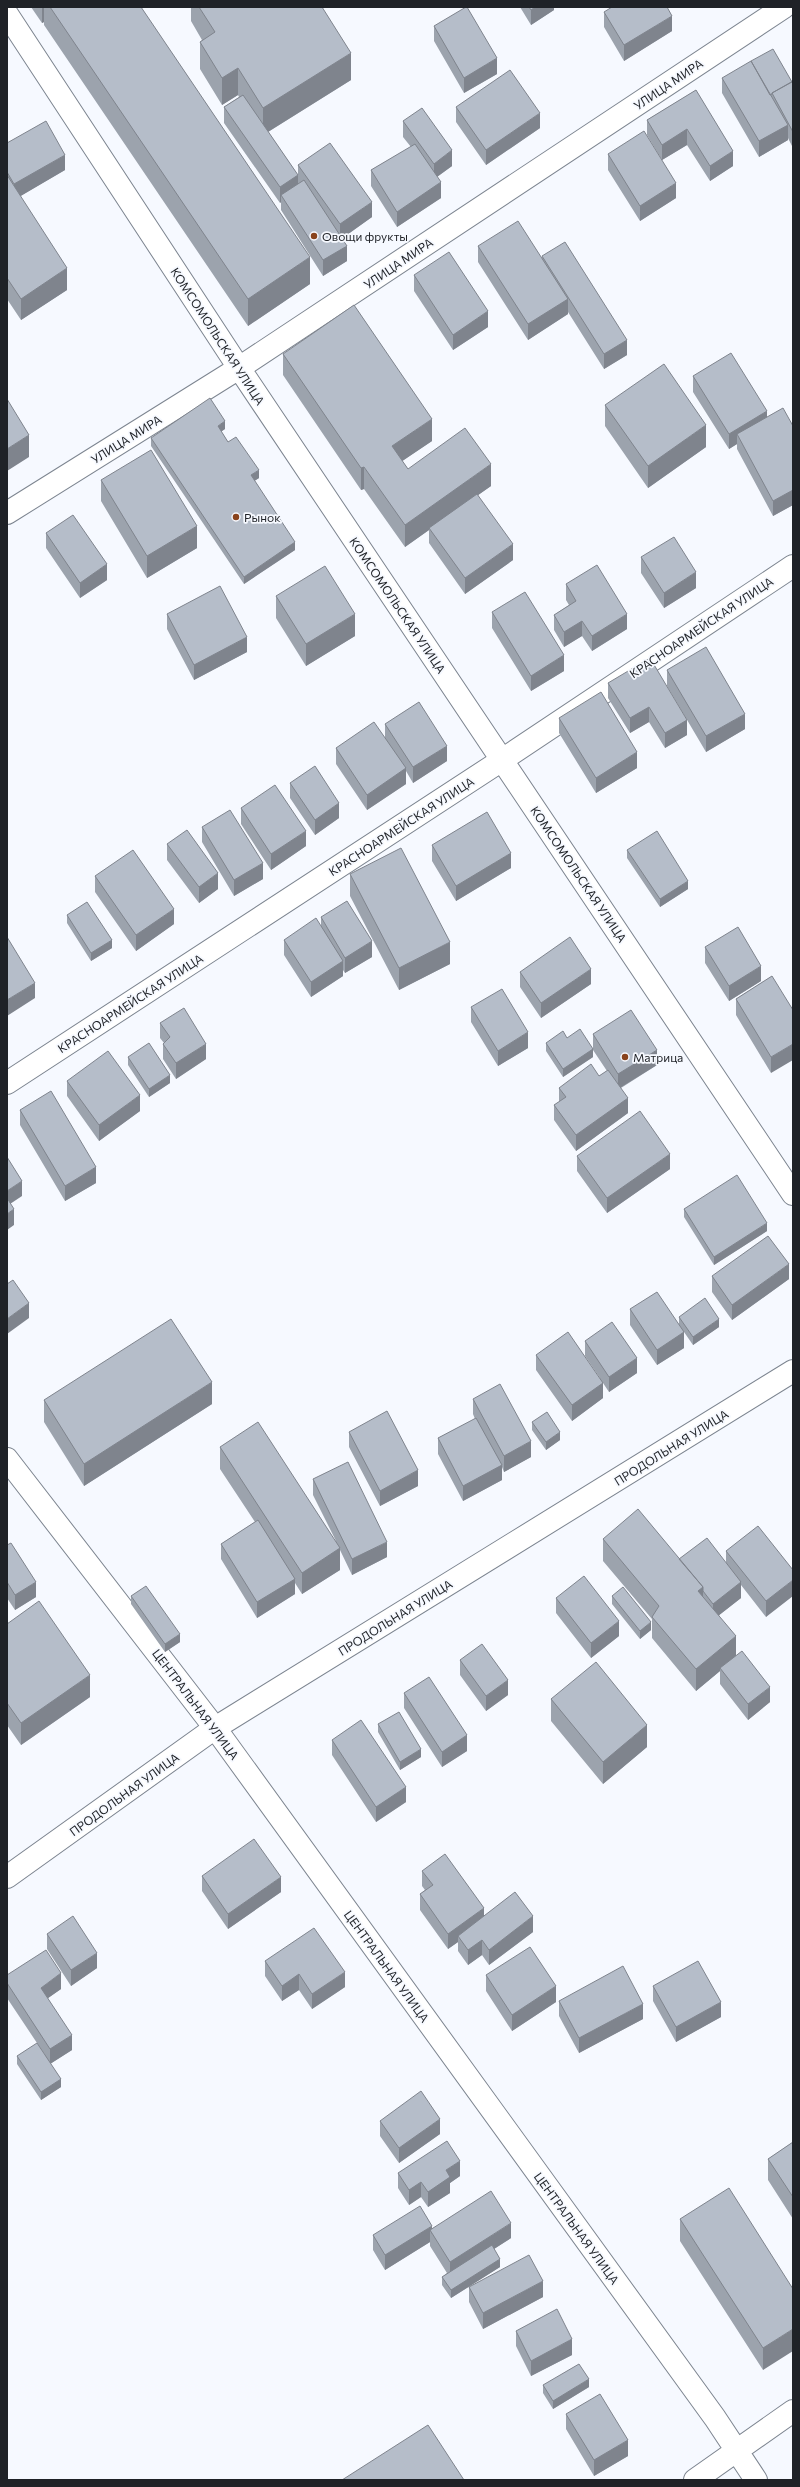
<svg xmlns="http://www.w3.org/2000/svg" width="800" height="2487" viewBox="0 0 800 2487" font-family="Commissioner,sans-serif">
  <rect width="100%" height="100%" fill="#f6f9ff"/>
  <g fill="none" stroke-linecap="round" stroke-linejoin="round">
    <defs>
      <path id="minor" d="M7,14l232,354 554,826
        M7,513l232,-145 545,-361
        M7,1083l495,-323 291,-194
        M7,1459l208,269 500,690 41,62
        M7,1877l208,-149 578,-357
        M695,2480l98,-69"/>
    </defs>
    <use href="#minor" stroke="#7d8590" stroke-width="24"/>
    <use href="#minor" stroke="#fff" stroke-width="22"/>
  </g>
  <path fill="#9ca3ad" d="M31,7h110l169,277 -62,42 -204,-301v-3l-2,1z
    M191,7h131l29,73 -83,52 30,43v-10l74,52 -30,21 5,23 -24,15 -42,-66v-8l-1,1 -56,-80v-16l15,-10 -1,-2 -16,10 -22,-36v-27l2,-2 -11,-19z
    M520,7h34v3l-23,15z
    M604,12l68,19 -48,30 -20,-34z
    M434,26l63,48 -33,19 -30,-52z
    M722,78l70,4 1,-1v67l-5,-10v2l-29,17 -37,-64z
    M696,90l37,76 -23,15 -23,-36 -25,15 -15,-25v-15z
    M456,107l84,21 -54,37 -30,-43z
    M403,121l49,45 -15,11 4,21 -44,29 -26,-41v-16l40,-23 -8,-10z
    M7,143l58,27 -45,26 47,94 -46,30 -14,-21z
    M608,154l68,44 -36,23 -32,-51z
    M478,246l64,13v-3l85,99 -23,14 -36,-57v2l-40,26 -50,-78z
    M414,275l74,52 -35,23 -39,-59z
    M283,354l149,87 -30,20 6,8 83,17 -13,9 35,65 -48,34 -36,-51v-13l-24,17 -41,-58 -3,1 -78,-115z
    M693,376l74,41 26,9v79l-20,11 -36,-67v-5l-8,5 -36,-57z
    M605,405l101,42 -58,41 -43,-62z
    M225,429l-4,2 7,11 31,36 -5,3 41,69 -51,34 -93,-138v-8z
    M101,480l96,68 -50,30 -46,-77z
    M46,533l61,47 -27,18 -34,-50z
    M641,557l55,31 -32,20 -23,-35z
    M566,584l61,45 -35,22 -10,-15 -18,11 -10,-17v-15l15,-10 -3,-5z
    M276,596l79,40 -49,30 -30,-48z
    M492,612l72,59 -33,20 -39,-63z
    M167,614l80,38 -53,28 -27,-51z
    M667,670l78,59 -39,23 -39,-66z
    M608,683l79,37v15l-22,13 -16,-26 -19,11 -22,-35z
    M559,718l78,50 -41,25 -37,-60z
    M385,724l62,37 -34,22 -7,-12v13l-39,26 -31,-46v-16l49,-10z
    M290,783l49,35 -24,17 -25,-37z
    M241,808l65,38 -35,24 -30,-46z
    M202,827l61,52 -29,17 -32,-54z
    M167,844l51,45 -19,14 -32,-43z
    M432,845l79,23 -55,33 -24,-40z
    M627,850l61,39 -28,18 -33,-49z
    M350,874l100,90 -51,26 -49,-94z
    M95,876l79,48 -38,27 -41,-59z
    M67,915l45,33 -21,13 -24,-38z
    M321,917l51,40 -27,16 -2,-3v6l-32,21 -27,-42v-15l37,-14z
    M705,947l56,34 -32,20 -24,-38z
    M520,972l71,12 -50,34 -21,-31z
    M772,976l-1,97 -35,-58v-16z
    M471,1007l57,41 -30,18 -27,-44z
    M160,1023l46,36 -30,20 -13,-20v-15l1,-1 -4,-5z
    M593,1034l64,31 -36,23 7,25 -52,38 -22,-31v-15l5,-3v-14l40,-12 8,-5 -14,-21v7l-30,20 -17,-26v-8l21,-5 26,11z
    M128,1057l42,26 -21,14 -21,-32z
    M67,1081l73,30 -41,30 -32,-45z
    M20,1110l76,73 -31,18 -45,-76z
    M577,1156l93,13 -63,44 -30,-42z
    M684,1209l83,22 -53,34 -30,-48z
    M712,1276l77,3 -57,41 -20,-28z
    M630,1309l49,15v-7l40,10 -26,18 -9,-13v16l-27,17 -27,-40z
    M585,1341l52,32 -28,19 -6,-9v15l-31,23 -36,-51v-15l64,23 -15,-22z
    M473,1399l58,58 -27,15 -2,-5v13l-39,21 -25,-47v-16l37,-19 -2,-5z
    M44,1400l168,4 -128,82 -40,-64z
    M532,1422l28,18 -14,10 -14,-20z
    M349,1432l69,54 -38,20 -31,-59z
    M220,1447l116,94 -23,-46v-16l74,78 -35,18 -12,-25v20l-38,24 -7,-11v11l-38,24 -36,-59v-15l34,-22 -35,-53z
    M603,1539l76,20 47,4v-12l67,19 -27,47 -25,-32v13l-22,17 17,40 34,47 -22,18 -28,-36v-13l-24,20 -44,-53v-19l-49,-58z
    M7,1545l29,52 -21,13 -8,-12z
    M131,1596l49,46 -15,10 -34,-48z
    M612,1596l39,34 -11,9 -28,-35z
    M556,1598l63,38 -28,22 -35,-45z
    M7,1624l83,73 -69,48 -14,-20z
    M460,1660l48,35 -22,16 -26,-36z
    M404,1693l63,58 -25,16 -38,-59z
    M551,1699l96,48 -44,37 -52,-63z
    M378,1724l43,33 -21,13 -22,-38z
    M332,1740l74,62 -30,20 -44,-67z
    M422,1871l62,45 49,16 -44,33 -7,-10 -14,10 -10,-14v-9l-10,7 -28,-39v-16l5,-4 -3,-4z
    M202,1876l79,16 -53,37 -26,-38z
    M47,1934l50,34 -26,18 -24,-37z
    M265,1961l80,26 -33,22 -13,-19 -17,11 -17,-25z
    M7,1975l54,14 -13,9 24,52 -22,14 11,23 -20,13 -24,-36v-8l28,-1 -38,-57z
    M486,1975l70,27 -44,29 -26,-40z
    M653,1986l68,31 -45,25 -23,-41z
    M559,2001l84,18 -64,34 -20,-37z
    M380,2121l60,13 -41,29 -19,-27z
    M793,2142v77l-25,-39v-21z
    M398,2173l62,3 -10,7v10l-22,14 -7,-10 -12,8 -11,-17z
    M680,2219l113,70 -30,81 -83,-129z
    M432,2229l79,9 -17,11 6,18 -49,31 -9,-13v-8l5,-4 -17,-27v-4l-45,28 -12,-20v-15z
    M469,2287l74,10 -60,32 -14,-27z
    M516,2331l56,24 -41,21 -15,-30z
    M543,2385l46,2 -36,22 -10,-16z
    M566,2414l62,42 -34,20 -28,-47z"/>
  <path fill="#7f848d" d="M42,7h2v15l-2,1z
    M535,7h19v3l-23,15v-15z
    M672,16v15l-48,30v-16z
    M351,53v27l-88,55v-27z
    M497,58v16l-33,19v-15z
    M238,68v27l-16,10v-27z
    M540,113v15l-54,37v-15z
    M788,125v15l-29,17v-16z
    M687,129v16l-25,15v-15z
    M452,150v16l-18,13v-15z
    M733,151v15l-23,15v-15z
    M65,155v15l-51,30v-16z
    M298,175v15l-17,5v7l-1,1v-16z
    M441,182v16l-44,29v-15z
    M676,183v15l-36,23v-15z
    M372,202v15l-32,23v-16z
    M347,246v15l-24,15v-16z
    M310,257v27l-62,42v-27z
    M67,268v22l-46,30v-21z
    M568,299v15l-40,26v-16z
    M488,311v16l-35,23v-15z
    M627,340v15l-23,14v-15z
    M767,411v15l-30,8v10l-8,5v-15z
    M432,419v22l-40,27v-22z
    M225,421v8l-7,5v-8z
    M706,425v22l-58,41v-22z
    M29,435v22l-22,14v-22z
    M491,464v22l-61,43 -1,-1v2l-24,17v-22z
    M364,467v22l-3,1v-22z
    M259,470v8l-8,5v-8z
    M793,490v15l-20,11v-15z
    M197,526v22l-50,30v-22z
    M295,542v8l-51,34v-7z
    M513,544v16l-48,34v-16z
    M107,564v16l-27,18v-15z
    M696,572v16l-32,20v-15z
    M355,614v22l-49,30v-22z
    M627,614v15l-35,22v-15z
    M582,621v15l-18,11v-15z
    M247,637v15l-53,28v-15z
    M564,655v16l-33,20v-15z
    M649,707v15l-19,11v-15z
    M745,714v15l-39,23v-16z
    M687,720v15l-22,13v-15z
    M447,746v15l-34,22v-16z
    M637,752v16l-41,25v-15z
    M406,768v16l-39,26v-15z
    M339,803v15l-24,17v-15z
    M306,831v15l-35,24v-16z
    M511,853v15l-55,33v-15z
    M263,863v16l-29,17v-16z
    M218,873v16l-19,14v-16z
    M688,881v8l-28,18v-8z
    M174,909v15l-38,27v-16z
    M112,940v8l-21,13v-8z
    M372,941v16l-27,16v-15z
    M450,942v22l-51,26v-22z
    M343,961v15l-32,21v-15z
    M761,966v15l-32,20v-15z
    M591,969v15l-50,34v-15z
    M35,983v15l-28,18v-16z
    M528,1032v16l-30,18v-15z
    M206,1044v15l-30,20v-16z
    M793,1044v16l-22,13v-16z
    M593,1049v8l-30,20v-8z
    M657,1050v15l-39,24v-15z
    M170,1075v8l-21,14v-8z
    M140,1095v16l-41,30v-16z
    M628,1098v15l-52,38v-16z
    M670,1154v15l-63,44v-15z
    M96,1167v16l-31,18v-15z
    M22,1181v15l-15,10v-15z
    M14,1209v16l-7,5v-16z
    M767,1223v8l-53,34v-8z
    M789,1264v15l-57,41v-15z
    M29,1303v15l-22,16v-15z
    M719,1319v8l-26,18v-8z
    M684,1332v16l-27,17v-15z
    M637,1358v15l-28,19v-15z
    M212,1382v22l-128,82v-22z
    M603,1383v15l-31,23v-16z
    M560,1432v8l-14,10v-8z
    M531,1441v16l-27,15v-16z
    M502,1465v15l-39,21v-15z
    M418,1470v16l-38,20v-15z
    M387,1542v15l-35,18v-16z
    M340,1548v22l-38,24v-21z
    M295,1579v15l-38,24v-16z
    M793,1580v16l-27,21v-16z
    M36,1582v15l-21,13v-15z
    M741,1582v16l-28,22v-16z
    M703,1587v22l-5,-18z
    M619,1621v15l-28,22v-15z
    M651,1622v8l-11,9v-8z
    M180,1634v8l-15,10v-8z
    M736,1636v22l-16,10v3l-24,20v-22z
    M90,1675v22l-69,48v-22z
    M508,1680v15l-22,16v-15z
    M770,1687v15l-22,18v-16z
    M647,1725v22l-44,37v-22z
    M467,1735v16l-25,16v-15z
    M421,1749v8l-21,13v-8z
    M406,1787v15l-30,20v-15z
    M281,1877v15l-53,37v-15z
    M484,1908v15l-26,13v6l-10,7v-15z
    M533,1916v16l-44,33v-15z
    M482,1940v15l-14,10v-15z
    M97,1953v15l-26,18v-16z
    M345,1972v15l-33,22v-15z
    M61,1973v16l-20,14v-15z
    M299,1974v16l-17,11v-15z
    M556,1986v16l-44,29v-16z
    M721,2002v15l-45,25v-15z
    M643,2004v15l-64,34v-15z
    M72,2035v15l-22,14v-15z
    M61,2079v8l-20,13v-8z
    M440,2119v15l-41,29v-15z
    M460,2161v15l-10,7v10l-22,14v-15l18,-22z
    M421,2182v15l-12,8v-15z
    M511,2223v15l-61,39v-15z
    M432,2226v8l-2,-4v12l-45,28v-15z
    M500,2259v8l-49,31v-8z
    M543,2281v16l-60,32v-16z
    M793,2329v22l-30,19v-22z
    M572,2339v16l-41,21v-15z
    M589,2379v8l-36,22v-8z
    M628,2440v16l-34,20v-16z"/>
  <path fill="#b5bdc9" stroke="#7f848d" d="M50,7h91l169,250 -62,42z
    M199,7h123l29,46 -88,55 -25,-40 -16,10 -22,-36 15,-10z
    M466,7h1l30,51 -33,20 -30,-52z
    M529,7h6l-4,3z
    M612,7h55l5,9 -48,29 -20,-33z
    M773,49l19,33 -20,11v1l-2,1 -19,-34z
    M751,61l37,64 -29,16 -37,-63z
    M510,70l30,43 -54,37 -30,-43z
    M793,81v51l-21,-39z
    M696,90l37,61 -23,15 -23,-37 -25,16 -15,-25z
    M243,95l55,80 -18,12 -56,-80z
    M422,108l30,42 -18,14 -31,-43z
    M46,121l19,34 -51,29 -7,-12v-29z
    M644,131l32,52 -36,23 -32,-52z
    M330,143l42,59 -32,22 -42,-59z
    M415,144l26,38 -44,30 -26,-42z
    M7,175l60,93 -46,31 -14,-21z
    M304,180l43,66 -24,14 -42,-65z
    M518,221l50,78 -40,25 -50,-78z
    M565,242l62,98 -23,14 -62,-98z
    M449,252l39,59 -35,24 -39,-60z
    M354,305l78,114 -40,27 16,23 57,-41 26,36 -86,61 -41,-58 -3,1 -78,-114z
    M731,353l36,58 -38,23 -36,-58z
    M664,364l42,61 -58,41 -43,-61z
    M210,398l15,23 -7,5 10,16 8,-5 23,33 -8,5 44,67 -51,35 -93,-139z
    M7,399l22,36 -22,14z
    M783,408l10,18v64l-20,11 -36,-67z
    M151,450l46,76 -50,30 -46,-76z
    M477,494l36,50 -48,34 -36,-50z
    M73,515l34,49 -27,19 -34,-50z
    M674,537l22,35 -32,21 -23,-36z
    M597,565l30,49 -35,22 -10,-15 -18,11 -10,-17 22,-14 -10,-17z
    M325,566l30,48 -49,30 -30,-48z
    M220,586l27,51 -53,28 -27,-51z
    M525,592l39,63 -33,21 -39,-64z
    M706,647l39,67 -39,22 -39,-66z
    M650,658l37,62 -22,13 -16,-26 -19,11 -22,-35z
    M601,692l36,60 -41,26 -37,-60z
    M419,702l28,44 -34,21 -28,-43z
    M374,722l32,46 -39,27 -31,-47z
    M315,766l24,37 -24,17 -25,-37z
    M275,785l31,46 -35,23 -30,-46z
    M230,810l33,53 -29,17 -32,-53z
    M487,812l24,41 -55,33 -24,-41z
    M187,830l31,43 -19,14 -32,-43z
    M657,831l31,50 -28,18 -33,-49z
    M401,848l49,94 -51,26 -49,-94z
    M133,850l41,59 -38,26 -41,-59z
    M347,901l25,40 -27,17 -24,-41z
    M87,902l25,38 -21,13 -24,-38z
    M316,918l27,43 -32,21 -27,-42z
    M738,927l23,39 -32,20 -24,-39z
    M7,937l28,46 -28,17z
    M570,937l21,32 -50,34 -21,-31z
    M772,976l21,34v34l-22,13 -35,-58z
    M502,989l26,43 -30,19 -27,-44z
    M184,1008l22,36 -30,19 -13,-19 7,-7 -10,-14z
    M631,1010l26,40 -39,24 -25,-40z
    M580,1029l13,20 -30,20 -17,-26 17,-12 4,7z
    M149,1043l21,32 -21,14 -21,-32z
    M108,1051l32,44 -41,30 -32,-44z
    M591,1064l8,12 9,-6 20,28 -52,37 -22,-30 12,-8 -7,-9z
    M51,1091l45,76 -31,19 -45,-76z
    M640,1111l30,43 -63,44 -30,-42z
    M7,1157l15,24 -15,10z
    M737,1175l30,48 -53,34 -30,-48z
    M7,1198l7,11 -7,5z
    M768,1236l21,28 -57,41 -20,-29z
    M13,1280l16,23 -22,16v-35z
    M657,1292l27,40 -27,18 -27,-41z
    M705,1298l14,21 -26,18 -14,-20z
    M171,1319l41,63 -128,82 -40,-64z
    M612,1322l25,36 -28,19 -24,-36z
    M568,1332l35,51 -31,22 -36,-50z
    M500,1384l31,57 -27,15 -31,-57z
    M387,1411l31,59 -38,21 -31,-59z
    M547,1412l13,20 -14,10 -14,-20z
    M476,1418l26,47 -39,21 -25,-48z
    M258,1422l82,126 -38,25 -82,-126z
    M348,1462l39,80 -35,17 -39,-80z
    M638,1509l65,78 -5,4 38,45 -40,33 -44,-52 7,-11 -56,-67z
    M258,1520l37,59 -38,23 -36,-58z
    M758,1526l35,44v10l-27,21 -40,-50z
    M707,1538l34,44 -28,22 -10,-13v-4l-24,-28z
    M11,1543l25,39 -21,13 -8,-13v-37z
    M584,1576l35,45 -28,22 -35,-45z
    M146,1586l34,48 -15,10 -34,-48z
    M623,1587l28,35 -11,9 -28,-35z
    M39,1601l51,74 -69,48 -14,-20v-79z
    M482,1644l26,36 -22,16 -26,-36z
    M742,1651l28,36 -22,17 -28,-36z
    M596,1662l51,63 -44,37 -52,-63z
    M429,1677l38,58 -25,17 -38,-59z
    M399,1712l22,37 -21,13 -22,-38z
    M361,1720l45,67 -30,20 -44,-67z
    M254,1839l27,38 -53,37 -26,-38z
    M445,1854l39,54 -36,26 -28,-40 13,-9 -11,-14z
    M515,1892l18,24 -44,34 -7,-10 -14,10 -10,-14z
    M73,1916l24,37 -26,17 -24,-36z
    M314,1928l31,44 -33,22 -13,-20 -17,12 -17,-25z
    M530,1947l26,39 -44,29 -26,-40z
    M46,1950l15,23 -20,15 31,47 -22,14 -43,-66v-8z
    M698,1961l23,41 -45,25 -23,-41z
    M623,1966l20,38 -64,34 -20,-37z
    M37,2043l24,36 -20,13 -24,-36z
    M421,2091l19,28 -41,29 -19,-27z
    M447,2141l13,20 -14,9 4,7 -22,15 -7,-10 -12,8 -11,-17z
    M793,2142v55l-25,-38z
    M729,2188l64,101v40l-30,19 -83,-129z
    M491,2191l20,32 -61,39 -20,-32z
    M420,2206l12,20 -47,29 -12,-20z
    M492,2245l8,14 -49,31 -9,-13z
    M529,2255l14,26 -60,32 -14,-26z
    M557,2309l15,30 -41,22 -15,-30z
    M579,2364l10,15 -36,22 -10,-16z
    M600,2394l28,46 -34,20 -28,-46z
    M428,2425l36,55h-122z"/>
  <g fill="#89431c" stroke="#f6f9ff" stroke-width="1.5">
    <circle cx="314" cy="236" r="4"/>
    <circle cx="236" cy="517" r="4"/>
    <circle cx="625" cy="1057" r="4"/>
  </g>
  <g text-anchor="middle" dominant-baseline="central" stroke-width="3.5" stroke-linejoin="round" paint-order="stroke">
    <g font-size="12" fill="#1f2227" stroke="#f6f9ff">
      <text transform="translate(668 84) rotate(-34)">УЛИЦА МИРА</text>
      <text transform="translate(398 263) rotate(-34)">УЛИЦА МИРА</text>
      <text transform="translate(218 336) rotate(57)">КОМСОМОЛЬСКАЯ УЛИЦА</text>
      <text transform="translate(126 439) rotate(-32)">УЛИЦА МИРА</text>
      <text transform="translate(398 605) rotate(56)">КОМСОМОЛЬСКАЯ УЛИЦА</text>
      <text transform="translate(701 627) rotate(-34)">КРАСНОАРМЕЙСКАЯ УЛИЦА</text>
      <text transform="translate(401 826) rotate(-33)">КРАСНОАРМЕЙСКАЯ УЛИЦА</text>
      <text transform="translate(579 874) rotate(56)">КОМСОМОЛЬСКАЯ УЛИЦА</text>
      <text transform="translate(130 1003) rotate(-33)">КРАСНОАРМЕЙСКАЯ УЛИЦА</text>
      <text transform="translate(671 1447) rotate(-32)">ПРОДОЛЬНАЯ УЛИЦА</text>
      <text transform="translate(395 1617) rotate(-32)">ПРОДОЛЬНАЯ УЛИЦА</text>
      <text transform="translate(196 1704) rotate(53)">ЦЕНТРАЛЬНАЯ УЛИЦА</text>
      <text transform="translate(124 1794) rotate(-36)">ПРОДОЛЬНАЯ УЛИЦА</text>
      <text transform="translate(387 1966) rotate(54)">ЦЕНТРАЛЬНАЯ УЛИЦА</text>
      <text transform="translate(577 2228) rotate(54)">ЦЕНТРАЛЬНАЯ УЛИЦА</text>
    </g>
    <g font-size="12" fill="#1f2227" stroke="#f6f9ff" text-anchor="start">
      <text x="322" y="236">Овощи фрукты</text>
      <text x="244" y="517">Рынок</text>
      <text x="633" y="1057">Матрица</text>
    </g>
  </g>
  <rect width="800" height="2487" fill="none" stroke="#1f2227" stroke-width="16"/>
</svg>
